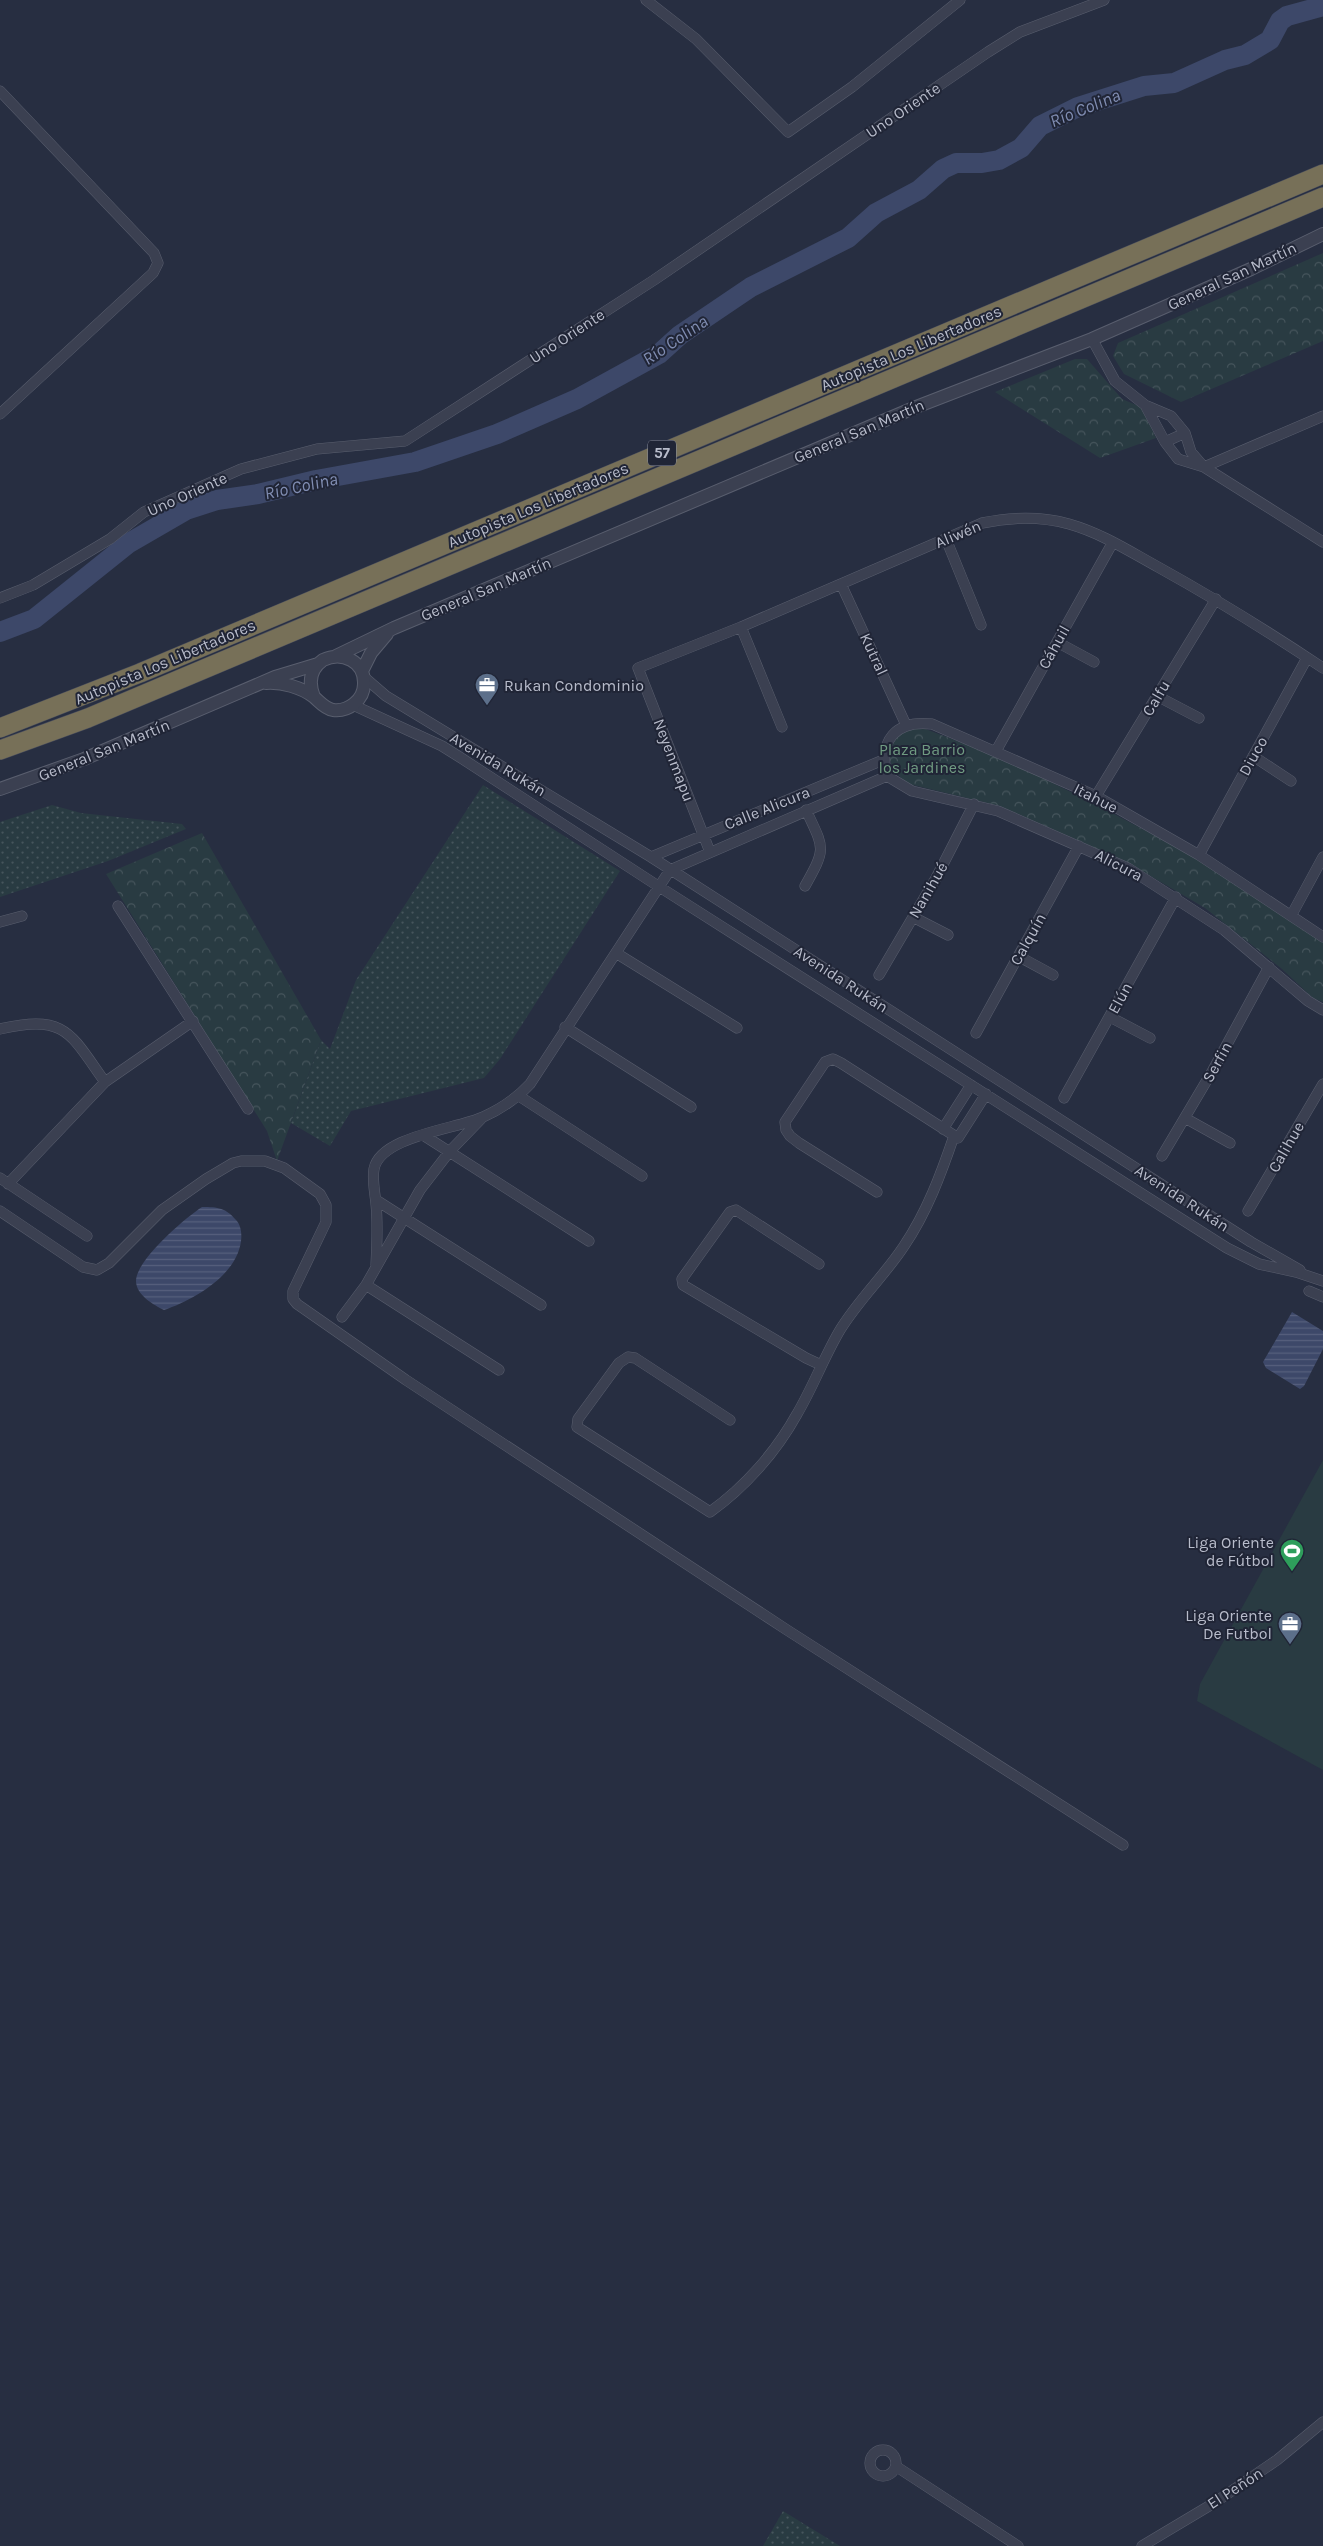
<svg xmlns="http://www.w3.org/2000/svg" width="1323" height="2546" viewBox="0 0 1323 2546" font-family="Karla,sans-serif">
  <defs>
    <pattern id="grass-dots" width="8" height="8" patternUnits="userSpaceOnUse" patternTransform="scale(1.25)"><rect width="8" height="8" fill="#293b42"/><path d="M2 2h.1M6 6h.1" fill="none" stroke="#46555c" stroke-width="1.8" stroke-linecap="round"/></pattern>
    <pattern id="park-crowns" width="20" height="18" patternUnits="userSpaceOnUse" patternTransform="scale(1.25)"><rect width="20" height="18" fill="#293b42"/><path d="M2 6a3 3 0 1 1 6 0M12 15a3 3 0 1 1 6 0" fill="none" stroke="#46555c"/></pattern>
    <pattern id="water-rules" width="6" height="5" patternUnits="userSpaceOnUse" patternTransform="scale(1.25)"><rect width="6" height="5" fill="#3d4869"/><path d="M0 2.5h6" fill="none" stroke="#57607d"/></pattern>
  </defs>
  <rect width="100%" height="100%" fill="#272e41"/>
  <path fill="url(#grass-dots)" d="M483,785l137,86 -120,188 -16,19 -133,33 -21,35 -39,-23 30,-83 9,9 26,-69z
    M52,805l29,8 101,11 4,5 -78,32 -108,36v-75z
    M783,2511l57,35h-77z"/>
  <path fill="url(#park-crowns)" d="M1323,253v88l-142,61 -57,-28 -11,-18 5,-13z
    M1075,359h12l35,40 19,8 15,31 -56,20 -105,-66z
    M918,726c27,11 55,20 81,32 112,51 222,111 324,180v64l-10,-4 -31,-29 -77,-61 -80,-47 -125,-55 -91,-22c-29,-19 -26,-50 9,-58z
    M202,833l119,207 -44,121 -10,-30 -161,-257z"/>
  <path fill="#293b42" d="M1323,1460v310l-126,-69 3,-17z"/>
  <path fill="url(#water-rules)" d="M202,1207c16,0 24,1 34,13 5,5 6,14 5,21 -4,34 -47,59 -77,69 -10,-5 -28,-15 -28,-29 0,-21 49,-63 66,-74z
    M1292,1312l31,19v18l-19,37 -4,3 -34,-21 -3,-6z"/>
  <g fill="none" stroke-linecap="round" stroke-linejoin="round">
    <path stroke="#3d4869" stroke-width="20" d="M0,632l34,-13 95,-76 57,-33 31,-10 41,-6 58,-14 99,-18 82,-28 80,-35 82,-45 21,-19 71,-48 97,-49 28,-25 43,-23 24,-21 13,-6h26l17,-3 22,-12 19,-22 38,-19 66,-21 30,-3 51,-23 20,-5 25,-15 10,-19 7,-5 36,-10"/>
    <defs>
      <path id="minor" d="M646,0l50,39 92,93 64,-45 108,-87
        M0,91l154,162 4,10 -5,10 -153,141
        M1092,339l23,42 30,24 26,11 14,17 6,19 13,15 119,75
        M1145,405l20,37 13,17 26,8 119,-51
        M1165,442l20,-9
        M946,539l35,86
        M841,584l65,141
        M0,598l33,-13 77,-46 34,-27 97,-43 76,-20 88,-8 249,-161 334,-228 32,-20 84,-32
        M741,627l41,100
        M1057,642l37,20
        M364,677l22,19 265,161 600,385 49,28
        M1157,696l42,22
        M353,705l89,41 16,10 200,130 569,362 32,16 37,8 27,9
        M996,751l117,-209
        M1253,756l38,25
        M887,776c-9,-36 9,-56 45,-52l164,72 103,59 124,82
        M887,776l25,15 86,20 130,57 96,62 84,71 15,9
        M1096,796l120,-197
        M710,852l-72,-184 103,-41 241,-104c29,-6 58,-7 87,1 32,9 60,27 89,43 56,31 111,65 165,101
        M1199,855l108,-197
        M651,857l232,-97
        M805,886c22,-39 19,-37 1,-76
        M118,906l130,203
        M1291,916l32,-59
        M913,917l35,18
        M0,922l22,-6
        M616,953l121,75
        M1018,956l35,19
        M879,975l57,-97 38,-74
        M1110,1017l40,21
        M565,1027l126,80
        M0,1029c66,-15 70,4 105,53
        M976,1033l103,-187
        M519,1096l123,80
        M1064,1098l112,-201
        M1185,1118l45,25
        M943,1129l28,-44
        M423,1135l166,106
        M1162,1156l51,-86 56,-103
        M0,1178l87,58
        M8,1184l97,-102 88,-61
        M877,1192l-78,-49 -9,-7 -4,-6 -1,-8 40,-60 8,-3 8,4 117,75 28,-44
        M376,1200l165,105
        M0,1211l83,56 14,3 12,-7 53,-53 44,-31 27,-16 8,-2h24l19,7 36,26 6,11v17l-33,69v8l4,5 109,76 381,250 336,215
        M1248,1211l75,-127
        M819,1264l-83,-54 -6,2 -48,67 1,6 123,73 15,7
        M376,1265c1,-21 2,-41 0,-61 -1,-11 -4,-24 -2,-35 6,-33 83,-40 109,-52 18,-8 33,-18 47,-33l140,-214 217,-94
        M366,1285l133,85
        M1309,1291l14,6
        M342,1317l24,-32 54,-95 30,-39 31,-32
        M730,1420l-95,-62 -7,-1 -9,6 -41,56 -1,8 133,85c35,-25 66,-60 87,-98 16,-27 27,-57 43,-84 19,-31 45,-55 64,-84 23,-34 37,-72 50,-110
        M870 2463a13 13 0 1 1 26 0a13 13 0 1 1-26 0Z
        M897,2467l121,79
        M1142,2546l72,-43 63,-43 46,-38"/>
      <path id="tertiary" d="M336,656l58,-28 522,-221 176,-68 159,-70 72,-35
        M362,671l9,-18 16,-19
        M266,683c16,-1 35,4 48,14 6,5 10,11 19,13 15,2 31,-10 31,-26 1,-23 -22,-33 -41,-24 -13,9 -15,22 -9,37
        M0,789l84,-30 191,-82 43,-13"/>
      <path id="motorway" d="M0,728l140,-55 1183,-499
        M0,750l88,-32 1235,-521"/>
    </defs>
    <use href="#minor" stroke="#595e6e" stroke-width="11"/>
    <use href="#tertiary" stroke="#595e6e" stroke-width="14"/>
    <use href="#motorway" stroke="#464b5b" stroke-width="20"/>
    <use href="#minor" stroke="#3b4051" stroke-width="10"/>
    <use href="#tertiary" stroke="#3b4051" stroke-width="12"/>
    <use href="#motorway" stroke="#777058" stroke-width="19"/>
  </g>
  <defs>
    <symbol id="office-pin" viewBox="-11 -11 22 30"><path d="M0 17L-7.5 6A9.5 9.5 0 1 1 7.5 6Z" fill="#5c6f8a" stroke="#202536"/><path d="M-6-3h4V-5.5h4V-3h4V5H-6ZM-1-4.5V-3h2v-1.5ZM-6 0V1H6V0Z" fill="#fff"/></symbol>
    <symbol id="stadium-pin" viewBox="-11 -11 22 30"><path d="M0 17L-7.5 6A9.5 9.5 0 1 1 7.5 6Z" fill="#2e9e5b" stroke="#202536"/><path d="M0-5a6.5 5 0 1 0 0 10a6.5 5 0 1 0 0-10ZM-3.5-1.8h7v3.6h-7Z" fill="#fff"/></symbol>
  </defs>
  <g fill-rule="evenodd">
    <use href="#office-pin" x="473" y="671" width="28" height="38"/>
    <use href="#stadium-pin" x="1278" y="1537" width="28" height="38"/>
    <use href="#office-pin" x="1276" y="1610" width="28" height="38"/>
  </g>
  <g text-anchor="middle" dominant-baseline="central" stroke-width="4" stroke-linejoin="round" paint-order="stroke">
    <rect fill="#202536" stroke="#8a8f9e" stroke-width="1" x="648" y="440.5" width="28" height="25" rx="4"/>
    <g font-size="15" font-weight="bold" fill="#b8bccb">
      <text x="662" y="453">57</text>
    </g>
    <g font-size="16" fill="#b8bccb" stroke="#202536">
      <text transform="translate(903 110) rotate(-34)">Uno Oriente</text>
      <text transform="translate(1232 276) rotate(-25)">General San Martín</text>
      <text transform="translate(567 336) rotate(-33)">Uno Oriente</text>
      <text transform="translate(911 348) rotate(-23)">Autopista Los Libertadores</text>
      <text transform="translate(859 431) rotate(-23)">General San Martín</text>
      <text transform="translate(187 494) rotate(-24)">Uno Oriente</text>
      <text transform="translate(538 505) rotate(-23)">Autopista Los Libertadores</text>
      <text transform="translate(958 534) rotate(-23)">Aliwén</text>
      <text transform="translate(486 589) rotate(-23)">General San Martín</text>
      <text transform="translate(1054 647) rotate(-61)">Cáhuil</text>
      <text transform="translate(874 654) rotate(65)">Kutral</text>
      <text transform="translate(165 662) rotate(-23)">Autopista Los Libertadores</text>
      <text transform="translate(1156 698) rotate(-59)">Calfu</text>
      <text transform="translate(104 750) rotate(-22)">General San Martín</text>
      <text transform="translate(1253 756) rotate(-61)">Diuco</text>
      <text transform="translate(674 760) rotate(69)">Neyenmapu</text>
      <text transform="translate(498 764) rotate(31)">Avenida Rukán</text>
      <text transform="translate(1096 798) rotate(27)">Itahue</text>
      <text transform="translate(767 808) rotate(-22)">Calle Alicura</text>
      <text transform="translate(1119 865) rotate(27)">Alicura</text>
      <text transform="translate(928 890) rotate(-60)">Nanihué</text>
      <text transform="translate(1028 939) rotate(-61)">Calquín</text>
      <text transform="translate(841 979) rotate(33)">Avenida Rukán</text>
      <text transform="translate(1120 998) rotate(-61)">Elún</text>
      <text transform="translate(1217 1062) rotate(-61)">Serfin</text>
      <text transform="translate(1286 1147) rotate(-60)">Calihue</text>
      <text transform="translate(1182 1198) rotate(33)">Avenida Rukán</text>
      <text transform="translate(1235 2488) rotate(-33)">El Peñón</text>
    </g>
    <g font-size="16" fill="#b8bccb" stroke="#202536" text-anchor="end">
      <text x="504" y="685" text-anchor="start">Rukan Condominio</text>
      <text x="1274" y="1542">Liga Oriente<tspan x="1274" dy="18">de Fútbol</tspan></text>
      <text x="1272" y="1615">Liga Oriente<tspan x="1272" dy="18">De Futbol</tspan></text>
    </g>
    <g font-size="16" fill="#709b82" stroke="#202536">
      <text x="922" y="749">Plaza Barrio<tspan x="922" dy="18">los Jardines</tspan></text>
    </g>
    <g font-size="18" font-style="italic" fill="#808db2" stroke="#202536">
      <text transform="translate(1085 108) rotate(-22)">Río Colina</text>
      <text transform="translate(675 340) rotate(-34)">Río Colina</text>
      <text transform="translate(301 486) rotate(-12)">Río Colina</text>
    </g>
  </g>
</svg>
